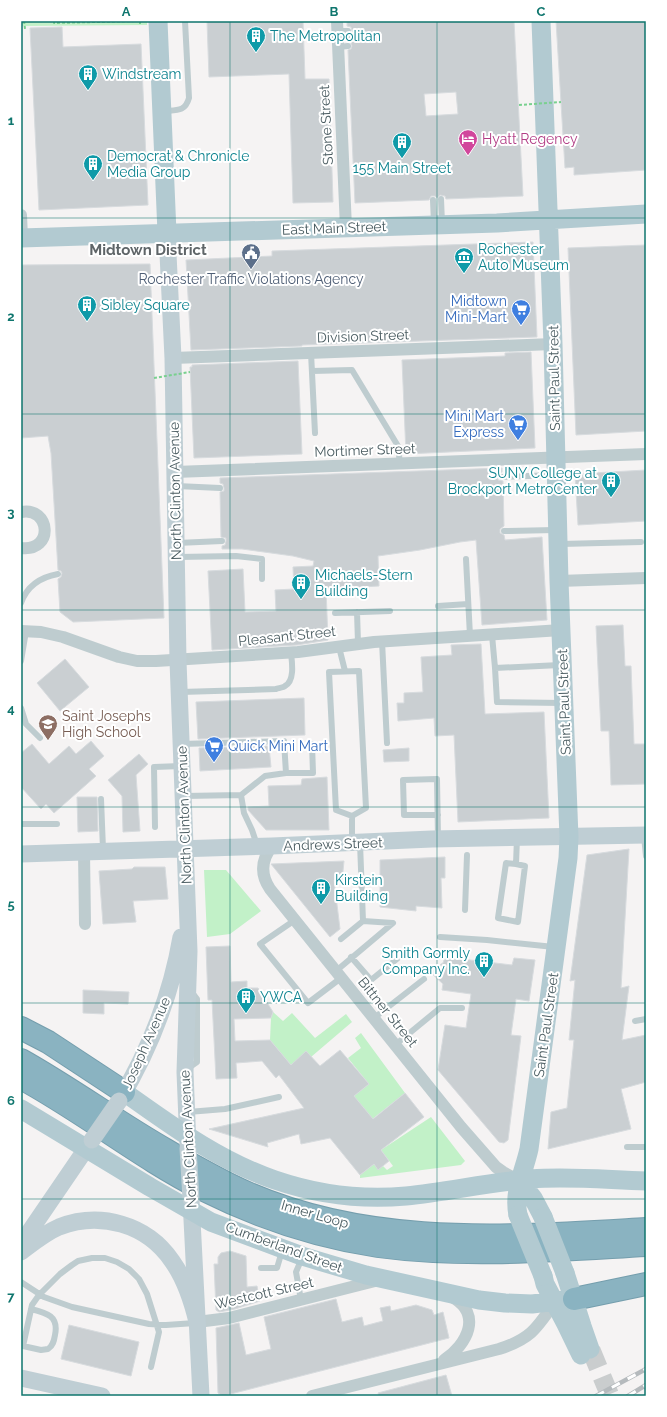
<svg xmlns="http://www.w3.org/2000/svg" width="667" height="1417" viewBox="0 0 667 1417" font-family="Raleway,sans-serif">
  <rect width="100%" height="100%" fill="#f5f3f3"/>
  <path fill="#c2f1c8" d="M21,21h126v4l-126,1z
    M204,870h22l35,41 -31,23 -23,3z
    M273,1012l10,9 9,-8 23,25 31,-24 6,8 -41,35 -20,8 -21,-25 1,-22z
    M361,1033l44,60 -44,35 -7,-32 15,-12 -21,-26 13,-10 -6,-10z
    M431,1117l34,44 -4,4 -101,13v-3l14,-11 4,5 5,-3 4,4 6,-4 -12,-16z"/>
  <path fill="#cacfd2" stroke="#d7dbde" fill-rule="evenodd" d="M207,21h96l2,58h24l4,123 -40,1 -4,-129 -80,3z
    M347,21h167l9,175 -77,3 -1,-3 -5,-1 -3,3 -2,-2h-4l-2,4 -74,3 -7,-153 3,-1 1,-3 -1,-3 -3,-1v-6l4,-2v-3l-1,-4 -4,-1zM456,92l2,22 -32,2 -2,-22z
    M556,21h90v149l-72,5v-8l-9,1z
    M62,27l1,20 78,-3 7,161 -109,5 -9,-182z
    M533,242l4,95 -235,8v1l-111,4 -5,-90 86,-4v-5z
    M646,245v186l-70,4 -8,-187z
    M150,264l14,354 -91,4 -13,-10 -2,-33 3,-2 1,-4 -1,-2 -3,-1 -7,-117 -3,-17 -27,2v-173z
    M531,352l4,96 -129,6 -4,-94 103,-4v-3z
    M298,361l4,93 -108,4 -4,-91h2v-2z
    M502,468v4l-3,1 -1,4v3l5,1 1,45 -4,3v4l4,2 1,5 37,-3 5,83 -65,5 -6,-85 -16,2 -40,8 -42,6 1,30 -53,3 2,51 -31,5 -85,5 -4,-79 35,-2 2,43 31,-1 -1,-21 19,-1 -1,-22 20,-1 1,-5 -21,-5 -51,-7h-20v-3l3,-1 1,-4v-3l-5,-1 -1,-45 4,-1v-3l-1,-4 -3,-1v-5z
    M646,470v51l-68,4 -3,-51z
    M623,625l2,41h6l3,78h12v40l-35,1 -2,-54h-8l-5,-105z
    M481,644l4,70 59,-2 5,106 -91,4 -4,-87 -19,1 -1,-18 -36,3 -1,-18h7v-10l19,-1 -2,-35 31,-2 -1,-10z
    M65,659l24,28 -29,24 -23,-28z
    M304,698l1,37 -107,4 -2,-37z
    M91,741l13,15 -15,13 7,7 -42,37 -8,-9 -5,5 -20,-22v-34l11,-9 17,20 20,-18 7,8z
    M269,746l2,21 -71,4 -1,-23z
    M409,748v13l-25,1 -1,-12z
    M139,754l9,10 -12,11 4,56 -17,1 -1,-36 -14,-16z
    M327,777l2,53h-63l-18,-20v-3l21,-1 -1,-20 33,-1 1,-6z
    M77,797h20l1,34 -20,1z
    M629,849l-8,139 8,-2 -7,54 24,-5v47l-25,7 10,40 -83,20 3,-37 16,-4 7,-68h-5l6,-60 -5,1 17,-126z
    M445,857v21h-4l1,30 -26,-2v5l-36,-4v-47z
    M344,861l-2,20 -8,-1 6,49 -10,8 -59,-73z
    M134,867h31l3,32 -35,2 3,21 -33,2 -4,-53 33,-2z
    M230,946l1,36 16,-1v7h11l15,24 -2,6 -37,1 1,22 35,-1 21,25 15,-14 14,15 20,-16 29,34 -15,12 19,23 32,-26 19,24 -43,33 8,11 -11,9 -4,-6 -14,11 -30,-37 -29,6 -2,-10 -32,9 1,4 -59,-18 95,-21 -25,-33 -3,3 -14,-17 -26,2 1,15 -21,1 -4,-79h-4l-2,-53z
    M445,957l67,8 2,-7 21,2 -6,41 -13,-2 -5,36 10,1 -13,104 -4,3 -5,-1 -61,-72 7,-45 21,3 5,-34 -29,-4 1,-6 -14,-13 14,-8z
    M83,990l46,2 -1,12 -24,-1v11l-21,-1z
    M230,1251l16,5 1,31 10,-1 3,15 -25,8 -16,3 -3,-2 -2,-46h4v-7l3,-4z
    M336,1299l6,23 20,-5 2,9 19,-5 -3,-13 10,-2 1,5 25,-6 16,5 2,5 9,-3 6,26 -226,58 -5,-3 -2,-65 23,-5 7,32 25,-6 -7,-32z
    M69,1325l70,17 -8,34 -70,-17z
    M446,1375l6,21h-73l-1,-3z"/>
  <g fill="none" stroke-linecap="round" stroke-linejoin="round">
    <path stroke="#cacdce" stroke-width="19" stroke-dasharray="19 10" stroke-linecap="butt" d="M591,1350l19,46"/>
    <defs>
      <path id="highway" d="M21,1028l27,14 76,50
        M21,1060c50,28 96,62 145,90 20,12 41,23 62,34 130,65 277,53 418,45
        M21,1078c63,34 119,80 183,112 54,27 114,47 174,56 89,12 179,4 268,-1
        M574,1299l72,-15"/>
    </defs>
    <use href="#highway" stroke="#759ead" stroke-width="24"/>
    <path stroke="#79d08f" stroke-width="2" stroke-dasharray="3 2" stroke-linecap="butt" d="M24,21l1,8
      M54,21v2l86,-2
      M140,21v4"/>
    <path stroke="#becccf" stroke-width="6" d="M337,31h11
      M338,47l10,-1
      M164,111c13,-1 21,1 25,-13l-4,-77
      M441,199l1,24
      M433,200l1,22
      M311,353l4,80
      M312,371l40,-1 46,76 2,18
      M502,477l53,-2
      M177,486l43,2
      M504,531l51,-1
      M177,543l45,-2
      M561,544l80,-2
      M178,557l58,-1 26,3v20
      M466,559l4,77
      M21,603c6,-17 20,-26 37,-29
      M438,606l30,-2
      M357,612l1,31
      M335,613l55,-2
      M492,635l3,33 65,-3
      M382,641l5,102
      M339,647l6,24
      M21,661l5,-30
      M495,668l2,34 65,1
      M181,692l95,-3c2,-1 7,-1 9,-3 10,-5 7,-24 6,-33
      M21,708l5,16 14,14
      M182,744l102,-3 2,32 -21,3 -24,19
      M286,773h27l-1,-29
      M184,796l57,-1 3,18 8,17 5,15
      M101,799l2,50
      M438,815h-34l-1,-35 34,-1 1,59
      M352,816l14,-8 -7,-137 -30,1 7,138 16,6v25
      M21,824h36
      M155,827l-1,-60 27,-1
      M644,836l2,20
      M516,864l9,2 -7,56 -20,-4 8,-55 10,1 1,-26
      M465,910l2,-55
      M295,920l-35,24 48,59 33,-25
      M440,937l47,3 67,7
      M341,939l22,-18
      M351,957l20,23 32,-26
      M336,971l57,-48 -30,-2 -3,-78
      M374,1018l50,-39
      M635,1021l11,-2
      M395,1045l45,-37h22
      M187,1069l10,-7v-63l-6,-8
      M188,1112l37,-3 54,-12
      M627,1147h19
      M261,1268h16l5,-17
      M21,1282l23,15 28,10 77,17 17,1 29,-2
      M301,1300l-5,-28 6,-14
      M31,1309c16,4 28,7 24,26 -1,6 -2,11 -7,14l-7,1 -18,-4 9,-41 7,-10 21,-21 12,-9 6,-4 14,-3h13l12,4 12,7 10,10 8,15 12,38 -8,35"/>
    <path stroke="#becccf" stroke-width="12" d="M337,21l9,207
      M21,215l1,23
      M173,358l380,-14
      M175,472l471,-18
      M21,512c29,-6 34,40 0,36
      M559,581l87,-3
      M21,631l20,1 22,5 56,20 18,4h19l142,-9 76,-10 187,-12
      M272,846c-11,14 -12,28 -2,43l191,238 35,40 7,5 13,7
      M84,852l1,72
      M197,1322l32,-4 150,-38
      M444,1360c23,-15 39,-46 8,-63
      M312,1396l187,-47c32,-10 38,-21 56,-47"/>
    <path stroke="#bfced4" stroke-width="17" d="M167,233l6,125 5,303 11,290 -4,121 3,74
      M21,854l251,-8 160,-7 214,-4
      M119,1101c31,-52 52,-105 62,-164
      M191,1200l10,196
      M21,1244l71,-104
      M21,1252c12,-9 24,-19 38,-25 41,-16 88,-3 113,34 13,18 20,40 25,61
      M21,1378l81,18"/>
    <path stroke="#b2cad1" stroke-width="19" d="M158,21l9,212
      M21,238l476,-15 149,-9
      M124,1092c48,34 95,69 151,88 41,14 87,20 131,16 42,-4 83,-14 125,-17 38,-3 77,1 115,2
      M21,1109l129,78 61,35 91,34 64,19 113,25 26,3 27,1 42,-5
      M519,1180l14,18 10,19
      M518,1215c-5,-24 6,-43 11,-66l39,-291 1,-21 -10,-256 -6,-237 -12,-323
      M565,1273l17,53 8,23
      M543,1276l2,8 21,40 15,31"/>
    <use href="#highway" stroke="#8ab3c1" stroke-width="22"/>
    <defs>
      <path id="rail" d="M596,1396l50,-27
        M628,1396l18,-11"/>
    </defs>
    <use href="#rail" stroke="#b5babd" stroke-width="4.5"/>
    <use href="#rail" stroke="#fff" stroke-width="3" stroke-dasharray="9" stroke-linecap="butt"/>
    <path stroke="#79d08f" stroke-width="2" stroke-dasharray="3 2" stroke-linecap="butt" d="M519,105l42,-3
      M154,378l36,-6"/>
    <path stroke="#bfced4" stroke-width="17" d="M92,1140l27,-39
      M188,1148l3,51"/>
    <path stroke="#b2cad1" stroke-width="19" d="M518,1215l25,61
      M543,1217l22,56"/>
  </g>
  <path fill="none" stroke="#0f766e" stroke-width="1" stroke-opacity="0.55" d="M230,21v1375M437,21v1375M21,218h625M21,414h625M21,610h625M21,807h625M21,1003h625M21,1199h625"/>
  <defs>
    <symbol id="building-pin" viewBox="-11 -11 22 30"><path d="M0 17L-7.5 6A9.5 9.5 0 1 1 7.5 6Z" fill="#0f9aa8" stroke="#fff"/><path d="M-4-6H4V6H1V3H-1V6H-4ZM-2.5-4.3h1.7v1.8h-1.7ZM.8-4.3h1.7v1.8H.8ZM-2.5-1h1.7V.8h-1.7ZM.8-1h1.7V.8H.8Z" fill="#fff"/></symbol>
    <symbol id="hotel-pin" viewBox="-11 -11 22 30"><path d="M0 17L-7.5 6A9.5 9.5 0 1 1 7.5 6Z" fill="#d1479c" stroke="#fff"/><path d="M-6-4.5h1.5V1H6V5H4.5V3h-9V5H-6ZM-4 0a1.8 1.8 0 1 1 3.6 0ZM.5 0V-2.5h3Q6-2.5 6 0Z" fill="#fff"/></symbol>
    <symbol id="civic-pin" viewBox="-11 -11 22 30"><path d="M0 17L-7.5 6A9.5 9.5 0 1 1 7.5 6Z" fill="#5c6f8a" stroke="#fff"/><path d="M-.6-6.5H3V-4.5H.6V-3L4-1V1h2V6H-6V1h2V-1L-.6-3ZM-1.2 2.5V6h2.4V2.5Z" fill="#fff"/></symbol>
    <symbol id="museum-pin" viewBox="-11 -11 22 30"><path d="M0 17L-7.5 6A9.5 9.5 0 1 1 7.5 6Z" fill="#0f9aa8" stroke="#fff"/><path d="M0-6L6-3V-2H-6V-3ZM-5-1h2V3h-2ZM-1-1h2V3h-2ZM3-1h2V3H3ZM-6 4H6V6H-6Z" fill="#fff"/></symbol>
    <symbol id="supermarket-pin" viewBox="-11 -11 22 30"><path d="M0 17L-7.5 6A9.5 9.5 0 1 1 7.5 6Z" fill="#3f7fe0" stroke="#fff"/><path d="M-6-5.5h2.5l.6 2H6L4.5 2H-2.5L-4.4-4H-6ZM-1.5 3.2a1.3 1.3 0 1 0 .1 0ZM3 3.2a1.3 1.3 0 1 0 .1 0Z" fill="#fff"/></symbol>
    <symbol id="school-pin" viewBox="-11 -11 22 30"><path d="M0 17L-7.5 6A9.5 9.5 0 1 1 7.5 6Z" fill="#8d6e63" stroke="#fff"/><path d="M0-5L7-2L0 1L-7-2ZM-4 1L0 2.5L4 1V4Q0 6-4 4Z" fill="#fff"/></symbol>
  </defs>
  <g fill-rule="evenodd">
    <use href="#building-pin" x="245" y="25" width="22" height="30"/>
    <use href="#building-pin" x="77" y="63" width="22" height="30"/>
    <use href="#hotel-pin" x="457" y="128" width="22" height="30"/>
    <use href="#building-pin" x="391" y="131" width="22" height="30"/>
    <use href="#building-pin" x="82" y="153" width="22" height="30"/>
    <use href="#civic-pin" x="240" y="242" width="22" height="30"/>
    <use href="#museum-pin" x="453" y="246" width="22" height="30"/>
    <use href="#building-pin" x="76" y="294" width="22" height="30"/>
    <use href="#supermarket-pin" x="510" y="298" width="22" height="30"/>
    <use href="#supermarket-pin" x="507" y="413" width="22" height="30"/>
    <use href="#building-pin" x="600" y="470" width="22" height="30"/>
    <use href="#building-pin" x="290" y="572" width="22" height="30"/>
    <use href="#school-pin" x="37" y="713" width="22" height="30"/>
    <use href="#supermarket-pin" x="203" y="735" width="22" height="30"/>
    <use href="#building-pin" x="310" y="877" width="22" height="30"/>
    <use href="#building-pin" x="473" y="950" width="22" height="30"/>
    <use href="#building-pin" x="235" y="986" width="22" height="30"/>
  </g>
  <g text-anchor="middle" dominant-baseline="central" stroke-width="4" stroke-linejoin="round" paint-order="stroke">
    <g font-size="14" fill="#0d838f" stroke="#fff" text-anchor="start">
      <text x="270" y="36">The Metropolitan</text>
      <text x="102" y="74">Windstream</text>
      <text x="107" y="156">Democrat &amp; Chronicle<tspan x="107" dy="16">Media Group</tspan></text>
      <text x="402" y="168" text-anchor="middle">155 Main Street</text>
      <text x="478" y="249">Rochester<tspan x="478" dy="16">Auto Museum</tspan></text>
      <text x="101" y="305">Sibley Square</text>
      <text x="597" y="473" text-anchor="end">SUNY College at<tspan x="597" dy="16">Brockport MetroCenter</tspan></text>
      <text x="315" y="575">Michaels-Stern<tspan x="315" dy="16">Building</tspan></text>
      <text x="335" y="880">Kirstein<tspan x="335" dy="16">Building</tspan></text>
      <text x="470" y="953" text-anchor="end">Smith Gormly<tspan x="470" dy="16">Company Inc.</tspan></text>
      <text x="260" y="997">YWCA</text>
    </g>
    <g font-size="14" fill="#4a5c61" stroke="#fff">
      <text transform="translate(326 125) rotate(-93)">Stone Street</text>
      <text transform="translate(334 228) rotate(-2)">East Main Street</text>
      <text transform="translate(363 336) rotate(-2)">Division Street</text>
      <text transform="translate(554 378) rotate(-91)">Saint Paul Street</text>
      <text transform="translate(365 450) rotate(-2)">Mortimer Street</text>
      <text transform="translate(175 491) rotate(-91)">North Clinton Avenue</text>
      <text transform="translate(287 636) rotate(-6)">Pleasant Street</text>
      <text transform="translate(564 702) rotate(-92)">Saint Paul Street</text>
      <text transform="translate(184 815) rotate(-92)">North Clinton Avenue</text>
      <text transform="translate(333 844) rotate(-2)">Andrews Street</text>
      <text transform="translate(388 1012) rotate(51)">Bittner Street</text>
      <text transform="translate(546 1025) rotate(-82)">Saint Paul Street</text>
      <text transform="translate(146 1043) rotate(-66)">Joseph Avenue</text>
      <text transform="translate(188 1139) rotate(-93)">North Clinton Avenue</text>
      <text transform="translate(315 1214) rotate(16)">Inner Loop</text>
      <text transform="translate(284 1247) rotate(20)">Cumberland Street</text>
      <text transform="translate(264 1293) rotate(-13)">Westcott Street</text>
    </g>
    <g font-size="14" fill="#b23c85" stroke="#fff" text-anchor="start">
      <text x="482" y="139">Hyatt Regency</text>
    </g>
    <g font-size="14" fill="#4e5e75" stroke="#fff">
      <text x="251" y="279">Rochester Traffic Violations Agency</text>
    </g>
    <g font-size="14" fill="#366cbe" stroke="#fff" text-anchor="end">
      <text x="507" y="301">Midtown<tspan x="507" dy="16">Mini-Mart</tspan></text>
      <text x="504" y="416">Mini Mart<tspan x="504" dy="16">Express</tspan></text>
      <text x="228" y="746" text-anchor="start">Quick Mini Mart</text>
    </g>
    <g font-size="14" fill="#785e54" stroke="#fff" text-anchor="start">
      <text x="62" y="716">Saint Josephs<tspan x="62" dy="16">High School</tspan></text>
    </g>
    <g font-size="15" font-weight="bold" fill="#5f6568" stroke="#fff">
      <text x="148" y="250">Midtown District</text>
    </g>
  </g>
  <rect width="667" height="1417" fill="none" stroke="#ffffff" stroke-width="44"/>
  <rect x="22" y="22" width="623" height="1373" fill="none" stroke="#0f766e" stroke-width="1.5"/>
  <g font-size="13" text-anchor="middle" font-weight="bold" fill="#0f766e">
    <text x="126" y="16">A</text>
    <text x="334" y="16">B</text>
    <text x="541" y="16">C</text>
    <text x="11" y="125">1</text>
    <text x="11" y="321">2</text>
    <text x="11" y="517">3</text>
    <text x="11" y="713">4</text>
    <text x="11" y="909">5</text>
    <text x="11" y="1105">6</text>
    <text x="11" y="1301">7</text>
  </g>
</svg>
